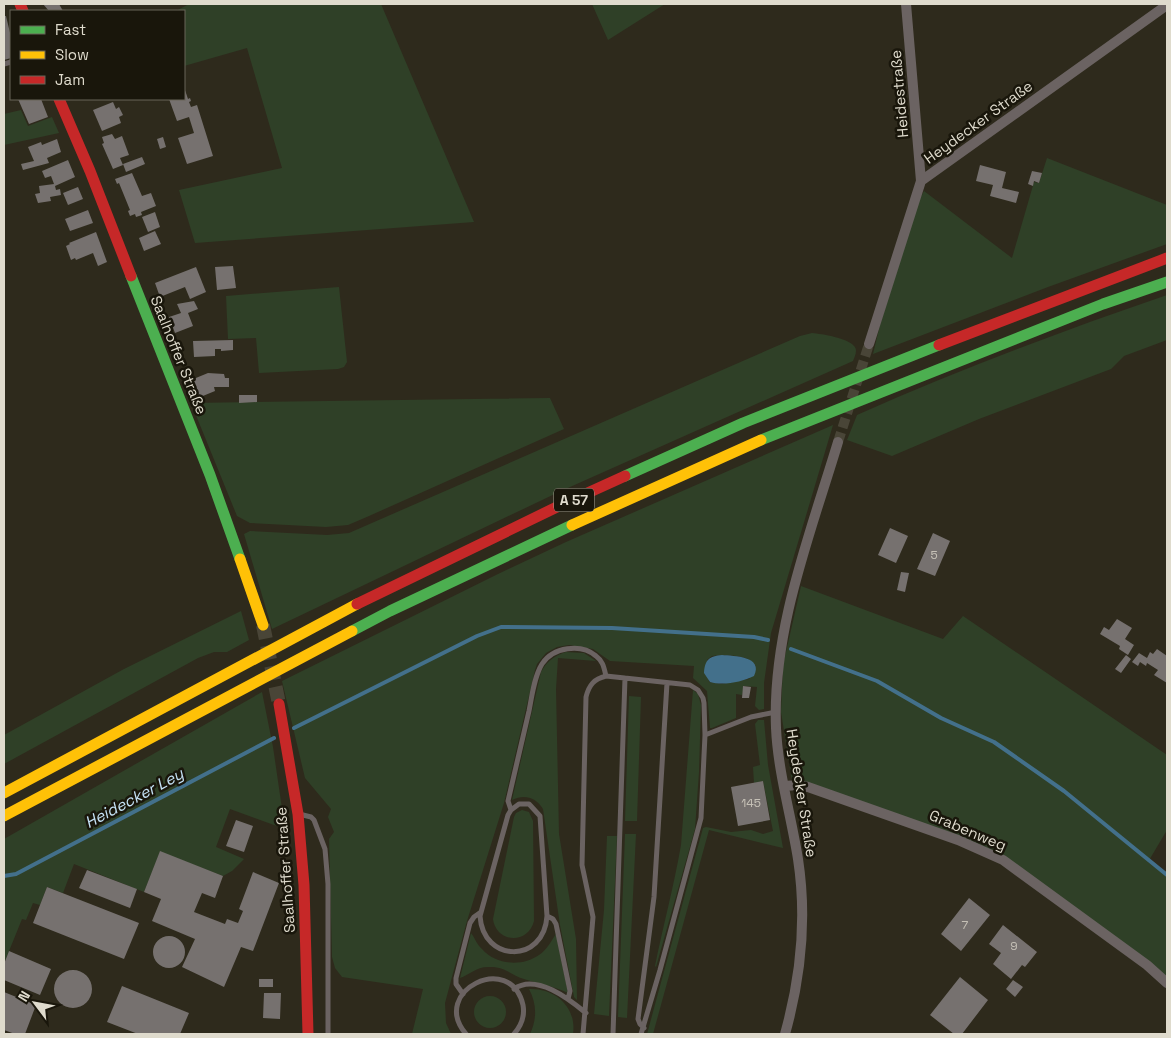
<svg xmlns="http://www.w3.org/2000/svg" width="1171" height="1038" viewBox="0 0 1171 1038" font-family="'Space Grotesk',sans-serif">
  <rect width="100%" height="100%" fill="#2e2a1c"/>
  <path fill="#2f4027" fill-rule="evenodd" d="M189,4h192l93,218 -279,21 -16,-53 103,-22 -35,-120 -63,18v-55h-8z
    M592,4h73l-57,36z
    M21,110l7,16 24,-9 7,16 -55,12v-31z
    M1047,158l120,47v39l-119,43 -175,67 7,-29 39,-125 5,-9 88,67 22,-76 5,1z
    M339,287l8,75 -3,5 -6,2 -79,4 -3,-35 -28,1 -2,-43z
    M1167,295v45l-43,16 -13,13 -132,50 -87,37 -45,-16 10,-25c101,-45 205,-84 310,-120z
    M812,333c10,1 36,5 42,13 4,4 1,10 -1,15l-292,130 -289,138 -28,-95 6,-3 77,4 22,-2 451,-197z
    M550,398l14,31 -195,87 -21,9 -22,2 -76,-4 -13,-7 -46,-113z
    M833,425l-62,208 -7,50v26l-5,1 -4,-4 2,-19 -13,-1 -2,9 -6,-1v24l-24,10h-2l-3,-37 -14,-13 1,-12 -84,-5 -17,-12 -24,-4 -12,2 -11,6 -9,11 -2,6 -31,133 -37,118 -22,82 1,20 5,11h-39l11,-45 -81,-12 -7,-9 -3,-11 -3,-118 5,-7 -6,-15 3,-8 -26,-31 -23,-97 216,-107 68,-32zM722,655c12,1 26,0 34,11l-7,13 -27,5 -13,-2 -2,-22 5,-4z
    M801,586l142,53 20,-23 204,139v75l-19,32 19,13v108l-164,-123 -141,-55 -69,-17 -12,-76 2,-47z
    M241,611l8,29 -22,12h-13l-16,6 -194,106v-29l120,-66z
    M566,652l18,1 12,8 -38,-3 -2,31 3,145 17,105 1,61 -3,-3 -14,-72 -17,-116c-7,-12 -19,-15 -31,-9l29,-128c6,-11 13,-16 25,-20z
    M693,690l5,4 3,11 -2,67 -4,57 -39,138 -1,-1c8,-40 19,-80 26,-121z
    M262,692l11,55 12,82 -55,-20 -14,38 28,12 -12,12 -9,5 -63,-24 -16,40 -70,-28 -11,29 -16,-6 -7,18 -7,-2 -7,17 -4,-1 -17,42 -1,-1v-121z
    M629,696l12,1 -4,124h-12z
    M758,720h6l4,45 15,83 -74,-18 -56,204h-6l56,-206 3,-1 25,5 20,-2 12,4 10,-3 -10,-50 -9,2 -1,-16 7,-2 -5,-41z
    M522,810l7,2 4,9 1,100c-6,24 -38,22 -41,-2l21,-102 2,-4z
    M625,834h11l-9,184 -9,-1z
    M607,836h10l-8,180 -15,-2 10,-104z
    M471,933c4,5 6,12 11,16 14,16 40,18 57,6 8,-5 12,-14 17,-21l12,59c-15,-7 -29,-9 -44,-14 -14,-4 -18,-13 -36,-12 -12,0 -19,8 -28,11z
    M529,989c27,-1 48,19 44,45h-43c7,-15 7,-30 -1,-45z
    M474 1012a16 16 0 1 1 32 0a16 16 0 1 1-32 0Z"/>
  <path fill="#43708b" d="M722,655c12,1 42,1 32,21 -12,6 -31,10 -44,6l-6,-9c1,-13 5,-17 18,-18z"/>
  <g fill="none" stroke-linecap="round" stroke-linejoin="round">
    <path stroke="#43708b" stroke-width="4" d="M791,649l86,32 64,37 53,24 70,49 103,84
      M294,728l183,-92 24,-9 111,1 142,9 14,3
      M4,876l12,-2 258,-136"/>
  </g>
  <path fill="#76716f" d="M43,4h16l4,7h-14z
    M4,16h2l5,21v21l-7,2z
    M184,87l4,12 2,-1 1,3 -2,1 2,5 6,-2 16,51 -26,8 -9,-26 16,-5 -5,-16 -12,4 -8,-22h15z
    M18,99h23l7,18 -19,7z
    M113,102l3,7 3,-2 4,8 -4,2 2,6 -19,8 -9,-21z
    M112,134l3,5 7,-3 7,19 -9,3 3,7 -10,4 -11,-25 2,-1 -2,-6z
    M163,137l3,10 -6,2 -3,-10z
    M57,139l4,13 -14,6 2,5 -26,7 -2,-6 13,-3 -6,-14 13,-5 1,3z
    M142,157l3,7 -19,8 -3,-8z
    M68,160l7,17 -20,9 1,4 4,-1 1,6 -11,2 1,4 -13,2 -3,-9 5,-1 -1,-7 15,-2 -3,-8 -6,2 -3,-7z
    M980,165l26,7 -4,16 17,4 -3,11 -26,-7 3,-11 -17,-4z
    M1032,171l10,2 -3,10 -5,-2 -1,5 -5,-2z
    M132,173l10,23 9,-3 5,13 -15,6 1,3 -6,2 -1,-3 -5,2 -2,-5 2,-1 -11,-27 -2,1 -2,-5z
    M78,187l5,12 -15,6 -5,-12z
    M88,210l5,13 -23,8 -5,-12z
    M155,212l5,15 -12,5 -6,-15z
    M155,231l6,13 -17,7 -5,-13z
    M96,232l11,30 -9,4 -5,-13 -17,7 -1,-2 -4,2 -5,-14 4,-2 -1,-1z
    M233,266l3,22 -19,2 -2,-23z
    M196,267l10,25 -16,7 -5,-12 -25,10 -5,-14z
    M194,301l4,8 -10,4 5,13 -18,7 -6,-16 12,-4 -4,-9z
    M233,340v10l-12,1v-2h-6v7l-21,1 -1,-16z
    M208,373l16,1 1,4h4v9h-15l1,4 -17,7 -7,-18z
    M239,395h18v7l-18,1z
    M890,528l18,8 -12,27 -18,-8z
    M933,533l17,8 -15,35 -18,-7z
    M901,572l8,1 -4,19 -8,-2z
    M1117,619l15,9 -7,11 9,6 -6,10 -9,-6 1,-3 -20,-12 4,-7 5,3z
    M1157,649l10,7v27l-13,-8 4,-5 -11,-7 -1,3 -6,-4 -2,4 -6,-4 7,-9 8,5 3,-6 3,2z
    M1126,655l5,4 -10,14 -6,-4z
    M743,686l8,1 -2,11h-7z
    M763,781l7,39 -32,6 -7,-39z
    M236,820l17,6 -9,26 -18,-6z
    M160,851l63,25 -8,22 -13,-5 -8,19 31,12 2,-5 11,4 5,-12 -4,-2 14,-37 26,11 -26,68 -12,-4 -17,40 -42,-20 13,-28 -43,-18 9,-22 -17,-7z
    M87,870l50,19 -7,19 -51,-20z
    M47,887l92,36 -15,36 -91,-36z
    M969,898l21,17 -29,36 -20,-17z
    M1003,925l34,27 -12,15 -3,-2 -11,14 -18,-15 8,-11 -12,-9z
    M153 952a16 16 0 1 1 32 0a16 16 0 1 1-32 0Z
    M9,951l42,18 -11,26 -36,-15v-16z
    M54 989a19 19 0 1 1 38 0a19 19 0 1 1-38 0Z
    M960,977l28,23 -26,34h-8l-24,-19z
    M259,979h14v8h-14z
    M1013,980l10,7 -8,10 -9,-8z
    M122,986l67,27 -9,21h-42l-31,-12z
    M4,992l32,13 -11,29h-10l-11,-4z
    M264,993h17l-1,26 -17,-1z"/>
  <g fill="none" stroke-linecap="round" stroke-linejoin="round">
    <path stroke="#494537" stroke-width="10" stroke-dasharray="10 5" stroke-linecap="butt" d="M838,442l31,-98"/>
    <path stroke="#494537" stroke-width="14" stroke-dasharray="14 7" stroke-linecap="butt" d="M263,625l16,79"/>
    <path stroke="#6b6362" stroke-width="5" d="M4,64l7,-2
      M705,735l46,-18 25,-5
      M519,804h10l11,12 7,100c-3,48 -64,47 -67,0l28,-101 3,-5z
      M511,810l-3,-9c7,-30 14,-60 21,-90 3,-15 5,-34 13,-47 11,-17 39,-21 54,-8 7,5 8,12 10,20
      M299,814l12,3 3,3 11,29 3,35v150
      M547,916l6,3 3,5 14,67 -2,8
      M514,989c22,-16 55,10 72,24
      M463,994l-7,-10v-6l14,-55 4,-6 7,-5
      M644,1028l-4,-4 -2,-5 16,-122 13,-214
      M466,1034c-37,-43 45,-83 57,-29 2,11 -2,21 -9,29
      M583,1034l10,-117 -11,-52 4,-168c3,-12 8,-18 20,-21l84,9 8,5 5,8 1,5 1,32 -4,83 -41,152 -19,64
      M613,1034l12,-356"/>
    <path stroke="#6b6362" stroke-width="10" d="M906,4l15,177
      M869,344l52,-163 246,-176
      M784,786l15,-1 9,2 150,53 45,20 144,105 20,18
      M785,1034c16,-57 22,-116 13,-175 -7,-44 -20,-87 -22,-131 -4,-98 34,-193 62,-286"/>
    <path stroke="#4caf50" stroke-width="11" d="M131,276l79,199 30,84
      M761,440l342,-136 64,-22
      M625,476l118,-53 196,-78
      M352,631l38,-20 182,-86"/>
    <path stroke="#ffc107" stroke-width="11" d="M572,525l189,-85
      M240,559l23,66
      M4,793l353,-189
      M4,816l348,-185"/>
    <path stroke="#c62828" stroke-width="11" d="M20,4l3,7
      M59,99l31,72 41,105
      M939,345l228,-87
      M357,604l202,-98 66,-30
      M279,704l19,110 6,71 4,149"/>
  </g>
  <g text-anchor="middle" dominant-baseline="central" stroke-width="5" stroke-linejoin="round" paint-order="stroke">
    <g font-size="12" fill="#c5c0b6">
      <text x="934" y="555">5</text>
      <text x="751" y="803">145</text>
      <text x="965" y="925">7</text>
      <text x="1014" y="946">9</text>
    </g>
    <rect fill="#19160b" stroke="#a4a093" stroke-width="1" x="554" y="488.5" width="40" height="23" rx="4"/>
    <g font-size="14" font-weight="bold" fill="#dfdbcd">
      <text x="574" y="500">A 57</text>
    </g>
    <g font-size="15" fill="#dfdbcd" stroke="#19160b">
      <text transform="translate(899 94) rotate(-95)">Heidestraße</text>
      <text transform="translate(978 122) rotate(-36)">Heydecker Straße</text>
      <text transform="translate(179 355) rotate(68)">Saalhoffer Straße</text>
      <text transform="translate(802 793) rotate(81)">Heydecker Straße</text>
      <text transform="translate(968 830) rotate(23)">Grabenweg</text>
      <text transform="translate(285 870) rotate(-94)">Saalhoffer Straße</text>
    </g>
    <g font-size="16" font-style="italic" fill="#c5e2f6" stroke="#19160b">
      <text transform="translate(134 798) rotate(-28)">Heidecker Ley</text>
    </g>
  </g>
  <rect width="1171" height="1038" fill="none" stroke="#dfdbcd" stroke-width="10"/>
  <rect x="10" y="10" width="175" height="90" fill="#19160b" stroke="#686559"/>
  <rect x="20" y="26" width="25" height="8" fill="#4caf50" stroke="#686559"/>
  <text x="55" y="35" font-size="15" fill="#dfdbcd">Fast</text>
  <rect x="20" y="51" width="25" height="8" fill="#ffc107" stroke="#686559"/>
  <text x="55" y="60" font-size="15" fill="#dfdbcd">Slow</text>
  <rect x="20" y="76" width="25" height="8" fill="#c62828" stroke="#686559"/>
  <text x="55" y="85" font-size="15" fill="#dfdbcd">Jam</text>
  <g transform="translate(35 1003) rotate(302)" stroke="#19160b" stroke-width="4" paint-order="stroke">
  <path d="M0-4L9 19L0 12L-9 19Z" fill="#dfdbcd"/>
  <text y="-8" font-size="14" font-weight="bold" text-anchor="middle" fill="#dfdbcd">N</text>
  </g>
</svg>
